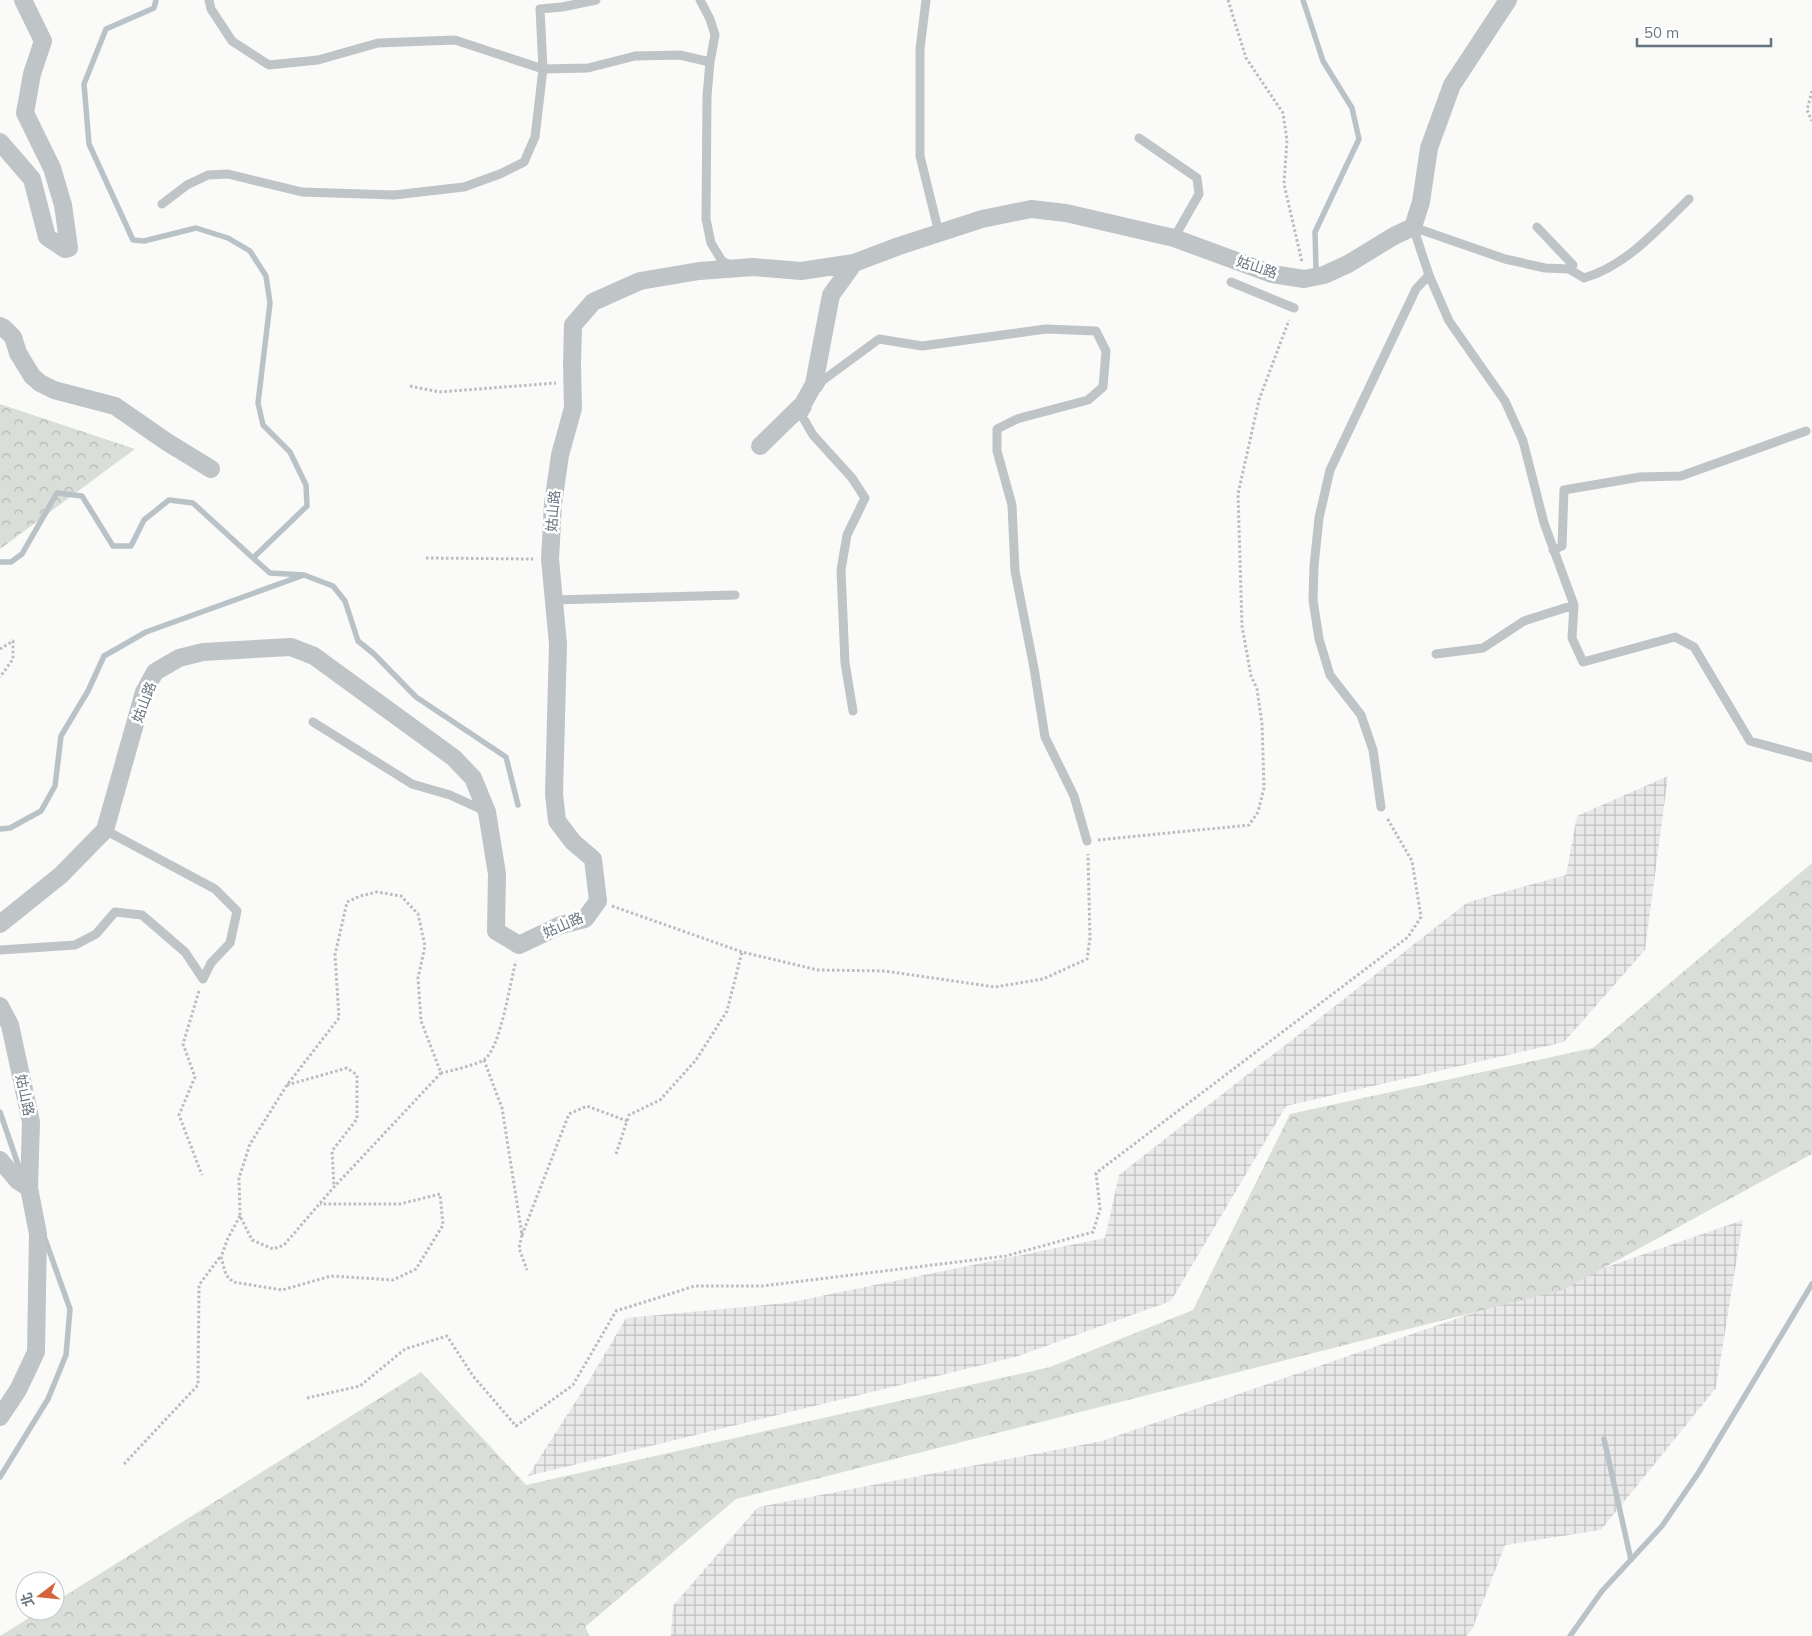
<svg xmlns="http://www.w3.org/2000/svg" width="1812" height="1636" viewBox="0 0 1812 1636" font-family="Mulish,'Noto Sans TC',sans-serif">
  <defs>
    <pattern id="industrial-grid" width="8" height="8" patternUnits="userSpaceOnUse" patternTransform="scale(1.25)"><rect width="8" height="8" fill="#e8e9e8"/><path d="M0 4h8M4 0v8" fill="none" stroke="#c0c1c1"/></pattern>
    <pattern id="forest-crowns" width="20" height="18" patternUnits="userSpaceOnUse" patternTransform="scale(1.25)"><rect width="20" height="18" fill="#daded8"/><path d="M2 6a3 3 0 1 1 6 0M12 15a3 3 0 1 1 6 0" fill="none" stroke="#b5b9b4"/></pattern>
  </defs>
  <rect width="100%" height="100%" fill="#fafaf8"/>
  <path fill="url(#industrial-grid)" d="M1668,776l-23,174 -81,92 -278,64 -115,195 -156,56 -487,119 62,-97 36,-61 161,-15 318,-65 14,-63 349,-273 98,-27 11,-59z
    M1743,1220l-27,168 -115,142 -96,15 -33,85 -6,6h-795l2,-30 85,-99 344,-66z"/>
  <path fill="url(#forest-crowns)" d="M0,404l135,45 -135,100z
    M1812,863v291l-249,136 -827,209 -151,128 5,9h-590l40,-25h15v-9l366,-230 105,113 524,-118 143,-57 97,-196 303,-66z"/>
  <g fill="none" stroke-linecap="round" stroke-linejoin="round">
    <path stroke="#b9c3c7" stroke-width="5.5" d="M1303,0l20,61 29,47 7,31 -44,93 1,36
      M253,558l17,15 34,2 29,11 12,15 13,40 16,13 42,43 90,60 12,48
      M0,562h11l11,-8 35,-61 25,3 31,50h18l13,-26 25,-20 24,3 60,55 54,-52 -1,-21 -16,-33 -27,-27 -5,-22 12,-100 -4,-27 -16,-25 -22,-13 -32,-10 -52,13 -11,-1 -44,-96 -5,-60 22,-55 48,-21 2,-8
      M0,829l10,-1 31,-17 14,-25 6,-50 27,-45 16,-35 42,-24 158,-57
      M0,1112l22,64
      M1604,1439l27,121
      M0,1477l48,-78 18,-44 4,-46 -25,-70
      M1570,1636l32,-45 60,-65 37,-54 113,-188"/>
    <path stroke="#babdc0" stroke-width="3" stroke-dasharray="2.5 2.5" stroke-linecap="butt" d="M1228,0l18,58 37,55 4,27 -3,44 18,78
      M1812,91l-5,19 5,11
      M410,386l29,6 117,-9
      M426,558l107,1
      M0,649l13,-8v18l-13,18
      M1098,840l151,-15 9,-13 6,-24 -2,-64 -5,-35 -6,-13 -9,-50 -4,-132 21,-94 30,-80
      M612,906l130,46 76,18 67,1 110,16 48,-8 44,-20 3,-21 -2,-84
      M199,991l-16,53 12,33 -16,38 23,60
      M484,1060l18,48 20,127 -3,13 8,22
      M441,1073l-107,114 -50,58 -11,4 -21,-9 -12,-24 -1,-38 11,-34 37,-59 52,-67 -4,-63 12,-53 13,-6 17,-4 24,4 17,18 7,32 -7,32 3,43 20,52c10,-2 38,-9 44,-14 16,-13 25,-77 31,-98
      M287,1085l60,-17 10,7v44l-25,32 2,35
      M616,1154l13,-39 31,-15 36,-40 31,-49 15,-59
      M240,1216l-12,22 -7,19 5,18 7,7 49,8 49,-14 62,4 23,-11 27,-44 -3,-31 -40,10h-80
      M522,1235l47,-121 18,-8 40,15
      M307,1398l53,-12 45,-37 42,-13 26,40 43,50 57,-41 43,-74 79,-25h67l244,-30 87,-24 7,-23 -4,-36 312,-236 13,-20 -9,-56 -25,-43
      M124,1464l74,-79 1,-100 21,-28"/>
    <path stroke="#bfc4c7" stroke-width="9" d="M209,0l2,9 21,32 37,24 49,-5 60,-17 77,-3 88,29 45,-1 47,-12 45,-1 30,7
      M700,0l10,19 5,16 -5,27 -3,34 -1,123 5,24 11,18 8,4
      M926,0l-6,49v107l19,77
      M1139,138l58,40 2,16 -25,44
      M162,204l25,-19 21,-10 20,-1 74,18 92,3 70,-8 36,-13 24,-12 11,-25 8,-68 -3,-60 22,-2 34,-7
      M1537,227l36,38 -4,4 15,9c42,-12 74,-49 105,-79
      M1429,275l20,46 56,80 18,40 21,82 30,82 -2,33 11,24 92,-25 19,10 56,94 62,17
      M1231,282l63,26
      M818,388l4,-7 57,-42 43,7 124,-17 50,2 10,20 -3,36 -15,13 -71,19 -20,10v22l15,54 3,66 19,97 11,69 29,59 13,45
      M807,408l-5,8 11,19 39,43 13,20 -18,37 -6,35 4,93 8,48
      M1553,550l9,-4 2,-56 76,-13 41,-1 125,-45
      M554,600l181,-5
      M1436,654l47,-6 41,-27 50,-16
      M313,722l99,62 38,11 35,16
      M1381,807l-8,-57 -12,-35 -31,-40 -11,-36 -6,-39 1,-34 5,-48 11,-48 86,-181 13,-14 -16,-48 92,32 40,9 24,1
      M0,950l75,-5 21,-11 19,-22 27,3 43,37 18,27 8,-16 19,-20 7,-32 -22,-22 -110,-59"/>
    <path stroke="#bfc4c7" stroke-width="18" d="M0,142l32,37 15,58 18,12 4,-1 -6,-43 -11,-37 -27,-55 7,-39 11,-33 -20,-41
      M0,326l4,2 9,9 5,16 14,23 8,7 14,7 61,16 52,36 44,27
      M760,446l43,-42 11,-20 17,-89 23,-32 45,-17 83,-27 49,-10 35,4 108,25 98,36 32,5 20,-4 24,-11 46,-28 19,-9 8,-25 8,-54 23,-63 56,-85
      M0,924l61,-49 44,-45 39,-138 11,-20 24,-14 24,-6 88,-5 23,9 140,102 19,20 14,34 10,62 -1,57 23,14 42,-20 24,-6 13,-18 -5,-42 -20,-17 -16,-21 -3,-27 4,-150 -8,-85 3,-55 7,-49 13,-47 -1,-44 1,-39 20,-23 47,-21 59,-10 54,-4 48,4 53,-8
      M0,1006l10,19 21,97 -2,66 9,46 -2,118 -18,38 -18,27
      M0,1160l18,21 11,7"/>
  </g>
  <g text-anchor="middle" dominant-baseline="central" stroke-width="5" stroke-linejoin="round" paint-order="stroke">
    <g font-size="14" fill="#677580" stroke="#fff">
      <text transform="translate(1257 267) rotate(18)">姑山路</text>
      <text transform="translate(553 511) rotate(-85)">姑山路</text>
      <text transform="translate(144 702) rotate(-69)">姑山路</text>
      <text transform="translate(563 925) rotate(-24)">姑山路</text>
      <text transform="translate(25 1095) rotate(78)">姑山路</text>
    </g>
  </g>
  <g transform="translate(40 1596) rotate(254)"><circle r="24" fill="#ffffff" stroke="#c2c8cc"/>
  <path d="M0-4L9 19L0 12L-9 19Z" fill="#d5643d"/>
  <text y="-8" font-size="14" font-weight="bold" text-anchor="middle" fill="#677580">北</text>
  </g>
  <path d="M1637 38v8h134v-8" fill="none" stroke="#677580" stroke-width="2.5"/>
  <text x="1644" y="38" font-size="15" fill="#677580" stroke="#ffffff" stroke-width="4" paint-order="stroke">50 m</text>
</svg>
